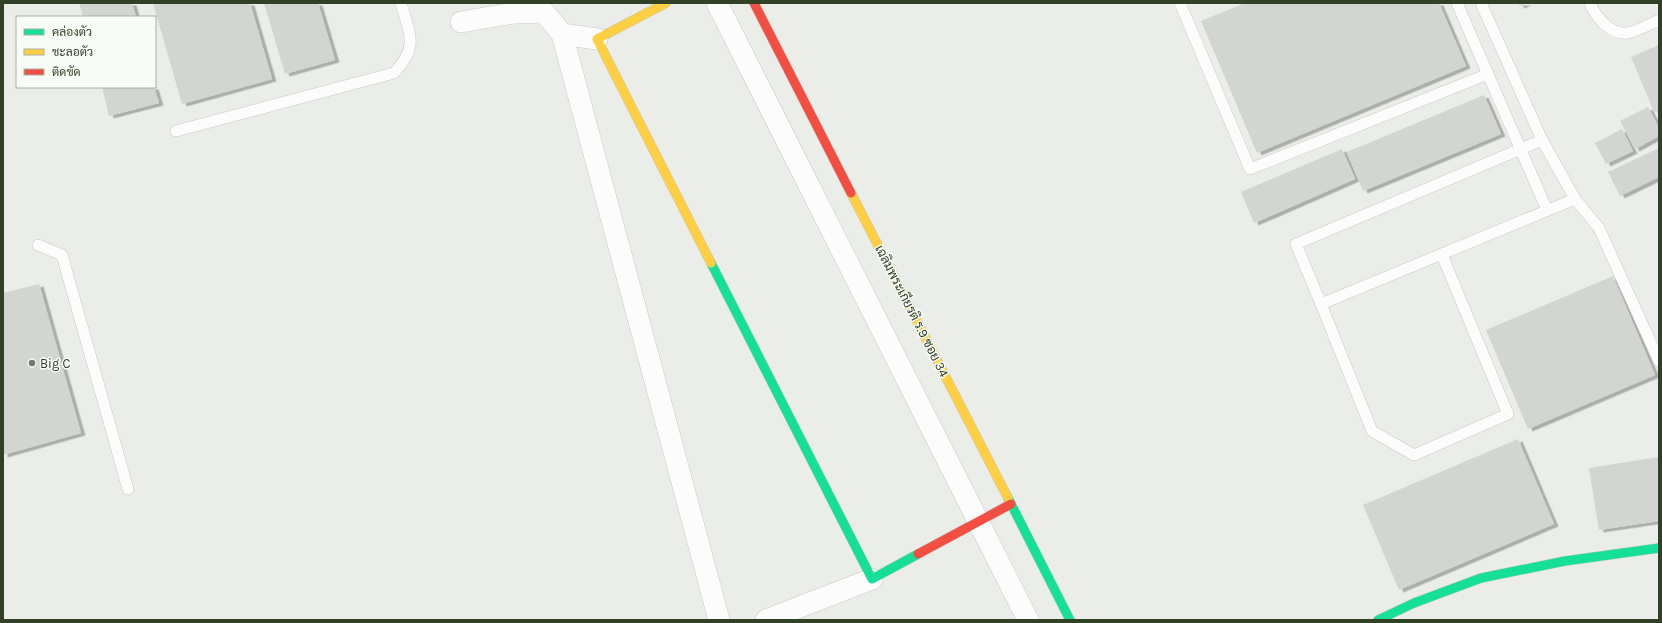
<svg xmlns="http://www.w3.org/2000/svg" width="1662" height="623" viewBox="0 0 1662 623" font-family="Karla,Sarabun,sans-serif">
  <defs>
    <filter id="shadow"><feDropShadow dx="4.5" dy="2.5" stdDeviation="0" flood-color="#0004"/></filter>
  </defs>
  <rect width="100%" height="100%" fill="#ebede8"/>
  <path fill="#d3d5d0" filter="url(#shadow)" d="M79,3h53l4,14h-53z
    M153,3h97l22,76 -90,25z
    M264,3h54l17,57 -50,14z
    M1245,3h194l27,63 -209,87 -56,-132z
    M1518,3h9l-7,3z
    M1659,45v65l-5,2 -23,-55z
    M102,87h52l5,16 -50,13z
    M1484,95l17,39 -138,57 -16,-39z
    M1648,107l11,21v8l-24,13 -15,-28z
    M1622,129l11,22 -27,13 -11,-21z
    M1659,148v29l-39,19 -12,-24z
    M1342,149l13,30 -101,44 -13,-31z
    M1613,276l42,99 -127,54 -42,-99z
    M39,284l42,149 -78,22v-162z
    M1518,439l36,85 -155,66 -36,-85z
    M1659,457v64l-60,9 -10,-62z"/>
  <g fill="none" stroke-linecap="round" stroke-linejoin="round">
    <defs>
      <path id="lane" d="M1180,3l70,166 238,-95
        M1457,3l90,207
        M1481,3l61,137 33,59 24,29 60,133
        M1590,3c5,13 20,32 37,30 9,-1 23,-9 32,-13
        M176,131l218,-58c25,-27 16,-37 7,-70
        M1542,140l-246,104 25,60 254,-105
        M38,245l24,10 66,234
        M1321,304l51,127 42,24 94,-41 -66,-159"/>
      <path id="street" d="M717,3l311,617
        M461,22l53,-9 30,-1 18,22
        M597,39l-35,-5 157,586
        M766,620l106,-41"/>
      <path id="fast" d="M711,263l161,316 46,-25
        M1008,498l62,122
        M1378,620l36,-17 67,-25 84,-17 94,-13"/>
      <path id="slow" d="M666,3l-69,36 114,224
        M851,193l157,305"/>
      <path id="jam" d="M754,3l97,190
        M918,554l93,-50"/>
    </defs>
    <use href="#lane" stroke="#c7cac5" stroke-width="12"/>
    <use href="#street" stroke="#c7cac5" stroke-width="22"/>
    <use href="#fast" stroke="#c7cac3" stroke-width="10"/>
    <use href="#slow" stroke="#c7cac3" stroke-width="10"/>
    <use href="#jam" stroke="#c7cac3" stroke-width="10"/>
    <use href="#lane" stroke="#fcfcfc" stroke-width="11"/>
    <use href="#street" stroke="#fcfcfc" stroke-width="21"/>
    <use href="#fast" stroke="#16e098" stroke-width="9"/>
    <use href="#slow" stroke="#ffcf43" stroke-width="9"/>
    <use href="#jam" stroke="#f24e42" stroke-width="9"/>
  </g>
  <circle fill="#727d69" stroke="#f9fbf7" stroke-width="1.5" cx="32" cy="363" r="4"/>
  <g text-anchor="middle" dominant-baseline="central" stroke-width="3" stroke-linejoin="round" paint-order="stroke">
    <g font-size="13" fill="#314125" stroke="#f9fbf7">
      <text transform="translate(912 311) rotate(63)">เฉลิมพระเกียรติ ร.9 ซอย 34</text>
    </g>
    <g font-size="13" fill="#314125" stroke="#f9fbf7" text-anchor="start">
      <text x="40" y="363">Big C</text>
    </g>
  </g>
  <rect width="1662" height="623" fill="none" stroke="#314125" stroke-width="8"/>
  <rect x="16" y="16" width="140" height="72" fill="#f9fbf7" stroke="#a9b1a3"/>
  <rect x="24" y="29" width="20" height="6" fill="#16e098" stroke="#a9b1a3"/>
  <text x="52" y="36" font-size="12" fill="#314125">คล่องตัว</text>
  <rect x="24" y="49" width="20" height="6" fill="#ffcf43" stroke="#a9b1a3"/>
  <text x="52" y="56" font-size="12" fill="#314125">ชะลอตัว</text>
  <rect x="24" y="69" width="20" height="6" fill="#f24e42" stroke="#a9b1a3"/>
  <text x="52" y="76" font-size="12" fill="#314125">ติดขัด</text>
</svg>
